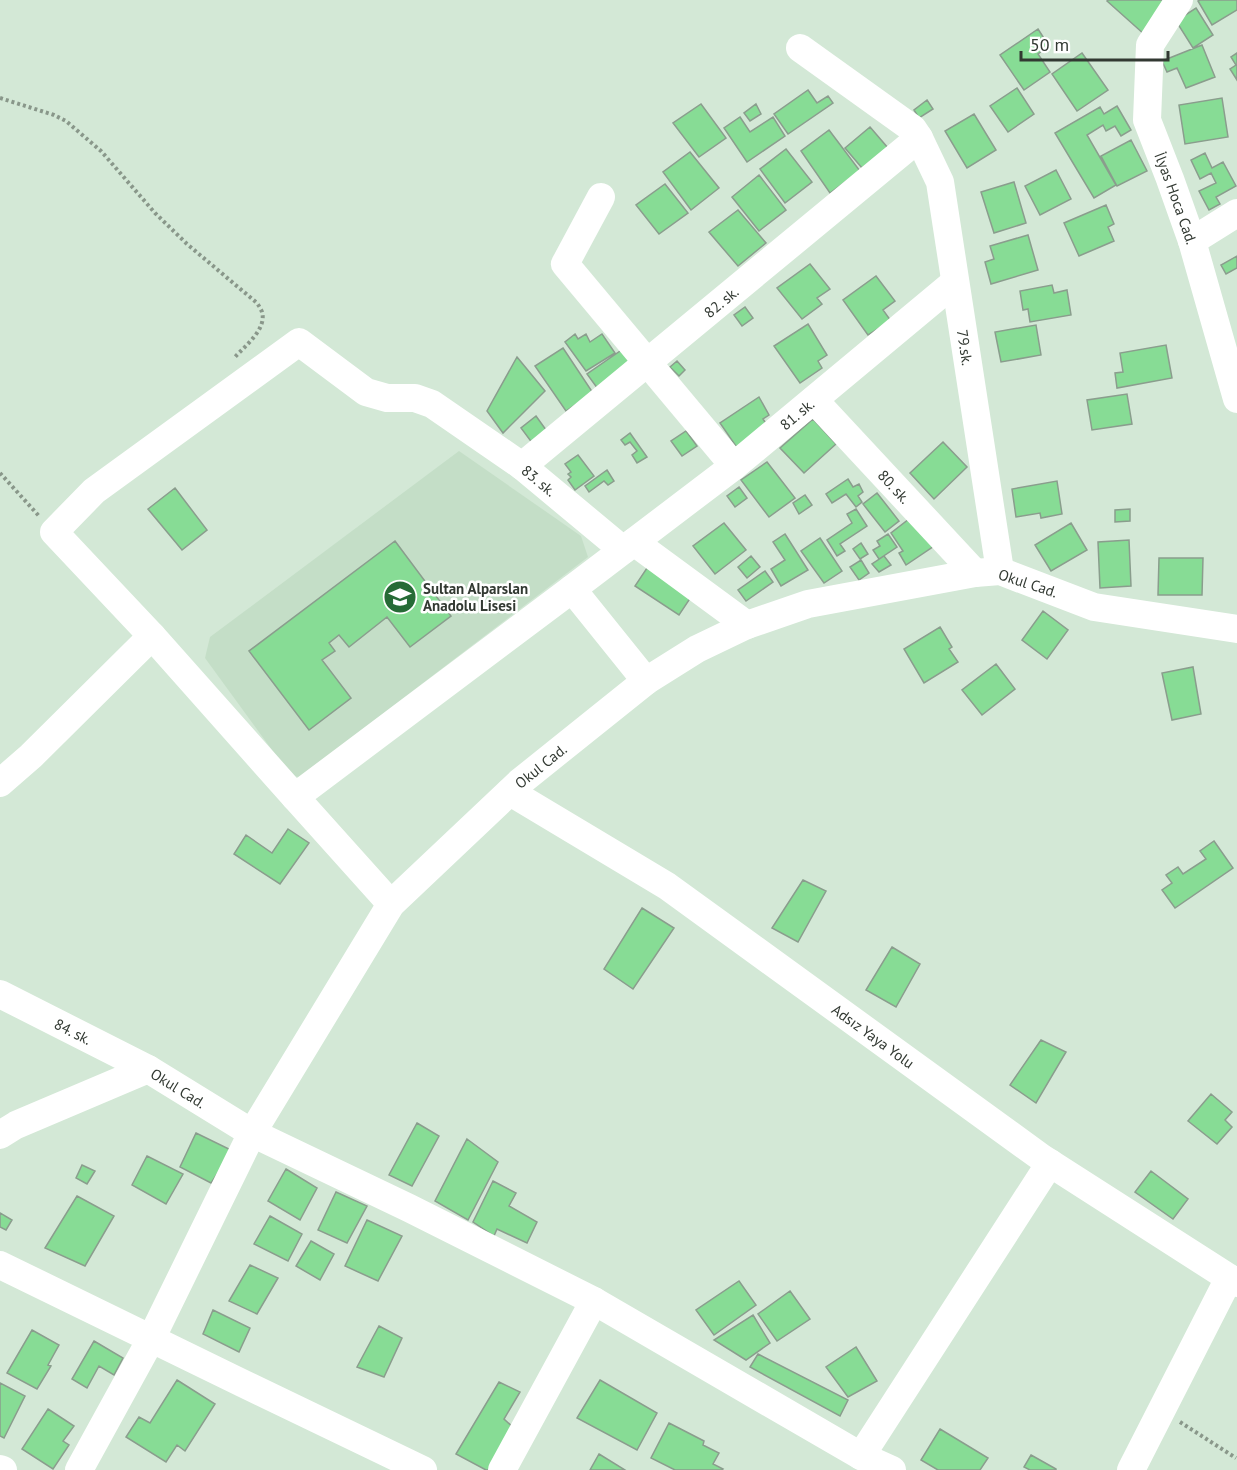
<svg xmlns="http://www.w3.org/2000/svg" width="1237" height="1470" viewBox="0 0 1237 1470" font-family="'PT Sans',sans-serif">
  <rect width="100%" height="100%" fill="#d3e8d6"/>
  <path fill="#c4dec7" d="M459,451l122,85 7,21 -288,220 -9,-1 -86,-118 5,-21z"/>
  <path fill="#87dc95" stroke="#8a9d8d" stroke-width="1.5" d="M1108,0h64l-27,35 -38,-34z
    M1200,0h37v10l-25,15 -14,-24z
    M1196,8l17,27 -20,13 -17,-27z
    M1038,29l11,17 -11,8 12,18 -26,18 -24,-35z
    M1202,45l13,32 -29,11 -9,-20 -10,4 -5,-11z
    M1082,53l26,37 -31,21 -25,-37z
    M1237,53v27l-7,-11 6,-4 -5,-8z
    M1017,88l17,26 -26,18 -18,-26z
    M808,90l9,13 11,-7 5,7 -45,31 -14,-20z
    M1222,98l6,39 -43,7 -6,-39z
    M927,100l6,9 -14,9 -5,-8z
    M701,104l25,34 -27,19 -26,-34z
    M756,104l5,10 -11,7 -6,-8z
    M1117,106l14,24 -10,6 -6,-10 -9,5 -3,-6 -16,10 29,50 -22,13 -39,-65 45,-26 4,7z
    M974,114l22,36 -29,18 -22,-37z
    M740,117l10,15 23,-15 12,19 -38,26 -23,-34z
    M870,127l18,21 -26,20 -17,-20z
    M829,130l31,41 -30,22 -29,-42z
    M1131,140l16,31 -30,15 -16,-30z
    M786,149l26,33 -27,21 -25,-34z
    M690,152l29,36 -28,22 -28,-38z
    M1205,153l7,15 11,-6 13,24 -20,11 4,7 -11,6 -10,-19 17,-8 -5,-10 -11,6 -9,-19z
    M1056,170l15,29 -31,16 -15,-29z
    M759,175l27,35 -27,21 -27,-34z
    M1014,182l12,41 -32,10 -13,-41z
    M665,184l23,29 -29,21 -23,-29z
    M1106,205l8,19 -6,3 6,14 -35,15 -15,-33z
    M738,210l28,33 -28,23 -29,-34z
    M1028,235l10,35 -47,14 -6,-22 9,-3 -4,-13z
    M1237,256v12l-11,6 -5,-9z
    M810,264l20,25 -13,9 5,6 -20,15 -25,-31z
    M876,276l19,25 -12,9 8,11 -23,14 -25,-35z
    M1052,285l2,8 13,-3 4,25 -41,7 -2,-13 -5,1 -3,-19z
    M745,307l8,11 -11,8 -8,-11z
    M808,324l19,31 -9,6 4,7 -22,15 -26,-37z
    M1036,325l5,30 -40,7 -6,-30z
    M575,334l3,5 8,-5 4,8 12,-8 13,19 -29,18 -21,-29z
    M1166,345l6,33 -55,10 -2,-15 8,-1 -3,-19z
    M563,348l30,45 -27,18 -31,-45z
    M623,349l13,20 -33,27 -16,-22z
    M517,357l28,34 -42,42 -16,-22z
    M677,361l8,9 -6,6 -9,-9z
    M1127,394l5,30 -40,6 -5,-30z
    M759,397l10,18 -6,4 7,10 -30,23 -20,-29z
    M536,416l13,18 -16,10 -12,-16z
    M813,419l23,25 -32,29 -24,-25z
    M686,431l11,15 -15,10 -11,-15z
    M630,433l17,24 -10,6 -5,-8 5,-4 -7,-9 -5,3 -4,-5z
    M943,442l24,25 -33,32 -24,-26z
    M578,455l16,21 -19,14 -7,-10 3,-3 -3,-3 3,-2 -6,-8z
    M767,462l28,36 -26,19 -28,-37z
    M607,470l7,11 -6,4 -4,-4 -15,11 -4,-6z
    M848,479l5,8 6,-3 4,8 -5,4 4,6 -6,5 -10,-13 -14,9 -6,-9z
    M1057,481l5,33 -21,4 -1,-5 -24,4 -4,-28z
    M739,487l8,11 -12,9 -8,-11z
    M175,488l32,42 -25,20 -34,-41z
    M877,493l22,28 -14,11 -22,-28z
    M805,495l7,10 -13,9 -6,-11z
    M856,509l11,17 -27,18 5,7 -8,5 -10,-16 25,-17 -5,-9z
    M1130,509v12l-15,1v-12z
    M909,519l25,27 -28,19 -7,-12 4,-2 -12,-18z
    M724,523l22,27 -31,24 -22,-28z
    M1071,523l16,27 -36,21 -16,-26z
    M785,534l23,36 -27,16 -10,-17 14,-9 -12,-18z
    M888,534l9,13 -18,12 -6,-9 7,-4 -3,-5z
    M820,538l22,33 -18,12 -23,-32z
    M1129,540l2,46 -31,2 -2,-46z
    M395,541l56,75 -41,31 -23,-30 -38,30 -10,-12 -10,8 6,8 -13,9 29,38 -42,32 -60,-79z
    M861,543l7,11 -8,5 -7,-10z
    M751,556l9,11 -13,11 -9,-11z
    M884,556l7,9 -12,7 -7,-8z
    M1159,558h44l-1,37h-44z
    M861,560l8,13 -10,7 -9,-13z
    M649,565l44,29 -14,21 -44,-29z
    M765,571l8,11 -27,19 -8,-11z
    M1043,611l25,19 -21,29 -25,-19z
    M940,627l12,20 -3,2 9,13 -34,21 -20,-34z
    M996,664l19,25 -33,26 -20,-25z
    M1193,667l8,47 -29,6 -10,-47z
    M288,829l21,14 -29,41 -46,-30 12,-19 26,18z
    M1214,841l19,27 -58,40 -13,-18 10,-7 -6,-8 12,-8 5,7 23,-15 -6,-8z
    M803,880l23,11 -28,51 -26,-14z
    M642,908l32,20 -41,61 -29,-20z
    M892,947l28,17 -24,43 -30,-17z
    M1041,1040l25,12 -30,51 -26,-18z
    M1211,1094l21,18 -7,8 7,7 -15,17 -29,-23z
    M417,1123l22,13 -27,50 -23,-11z
    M196,1133l37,18 -22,32 -31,-16z
    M467,1139l31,23 -30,58 -33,-19z
    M147,1156l36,18 -17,30 -34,-19z
    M82,1165l13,6 -8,13 -11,-6z
    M286,1169l31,19 -17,32 -32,-19z
    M1151,1171l37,28 -15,20 -38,-27z
    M493,1181l23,12 -7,13 28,16 -10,21 -30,-14 -3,7 -21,-14z
    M336,1192l31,14 -20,37 -29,-13z
    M77,1196l37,20 -29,50 -40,-18z
    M0,1213l12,7 -6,10 -6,-3z
    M270,1216l32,18 -14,27 -34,-17z
    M367,1220l35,16 -24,45 -33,-15z
    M311,1241l23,13 -14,26 -24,-14z
    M250,1265l28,13 -21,36 -28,-13z
    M739,1281l17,24 -42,30 -18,-25z
    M790,1291l20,28 -33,22 -19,-27z
    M213,1310l37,18 -11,24 -36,-18z
    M753,1315l17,28 -24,17 -32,-20z
    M379,1326l23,12 -18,39 -27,-10z
    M32,1330l27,15 -11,20 3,1 -14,23 -30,-16z
    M94,1341l29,17 -9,17 -15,-9 -12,22 -15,-9z
    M856,1347l21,34 -29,16 -22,-30z
    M758,1354l90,46 -8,16 -90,-49z
    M177,1380l38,24 -30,47 -8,-6 -11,17 -40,-25 13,-20 11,6z
    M600,1380l57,33 -20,37 -60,-32z
    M499,1382l21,10 -16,27 11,10 -20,41h-9l-30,-16z
    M0,1383l25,13 -21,42 -4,-2z
    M48,1409l26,17 -11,15 6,4 -16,24 -31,-20z
    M669,1423l35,18 -1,4 16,8 -6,11 10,5 -1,1h-47l-24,-12z
    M940,1429l48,29 -8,12h-42l-17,-10z
    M599,1454l26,16h-35z
    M1031,1455l25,14v1h-26l-6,-3z"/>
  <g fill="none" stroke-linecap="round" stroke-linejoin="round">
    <path stroke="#89978a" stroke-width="4" stroke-dasharray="3 3" stroke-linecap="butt" d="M0,98l54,17 12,6 35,30 54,62 32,31 70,59c2,3 4,6 5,9 5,17 -17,34 -27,45
      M0,473l39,43
      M1180,1422l56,36"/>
    <g stroke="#fff" stroke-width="28">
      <path id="s1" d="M1179,0l-29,45 -3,75 23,59 22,62 45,158"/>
      <path id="s2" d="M800,48l113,81 6,9 21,44 60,389"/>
      <path d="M601,197l-36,67 169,202"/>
      <path d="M1192,241l45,-28"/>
      <path id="s3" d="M814,400l161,173"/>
      <path id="s4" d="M522,466l397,-328"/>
      <path d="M634,542l113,83"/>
      <path id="s5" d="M572,589l162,-123 221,-184"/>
      <path d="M0,783l31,-27 121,-120"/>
      <path id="s6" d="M510,792l157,94 375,272 195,125"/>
      <path id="s7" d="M295,797l-143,-161 -98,-104 40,-41 205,-149 67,50 21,6h28l17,6 90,62 101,84"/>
      <path d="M391,904l-96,-107 277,-208 74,92"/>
      <path id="s8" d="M0,994l148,75"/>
      <path id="s9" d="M0,1135l16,-10 132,-56 104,64 139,-229 129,-122 126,-101 51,-32 50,-24 61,-21 167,-31 25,-2 94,36 143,22"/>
      <path d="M0,1265l242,118 181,87"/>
      <path d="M861,1456l189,-293"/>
      <path d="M0,1469l3,1"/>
      <path d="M79,1470l72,-131 101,-206 157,75 185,93 267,155 31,14"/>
      <path d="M502,1470l92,-169"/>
      <path d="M1131,1470l98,-192"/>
    </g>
  </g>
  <defs>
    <symbol id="school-disc" viewBox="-11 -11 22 22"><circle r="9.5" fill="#266b36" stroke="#fff"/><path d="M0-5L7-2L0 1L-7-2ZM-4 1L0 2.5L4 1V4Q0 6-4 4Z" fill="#fff"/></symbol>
  </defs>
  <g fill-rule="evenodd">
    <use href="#school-disc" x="381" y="578" width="38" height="38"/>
  </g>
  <g text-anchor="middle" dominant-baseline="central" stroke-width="5" stroke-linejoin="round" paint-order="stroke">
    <g font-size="15" fill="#323932" stroke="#fff">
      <text stroke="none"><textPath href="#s1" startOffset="212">İlyas Hoca Cad.</textPath></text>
      <text stroke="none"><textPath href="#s4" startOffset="258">82. sk.</textPath></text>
      <text stroke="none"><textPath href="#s2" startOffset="366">79.sk.</textPath></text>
      <text stroke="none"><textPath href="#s5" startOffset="285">81. sk.</textPath></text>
      <text stroke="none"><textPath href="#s7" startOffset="952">83. sk.</textPath></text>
      <text stroke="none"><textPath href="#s3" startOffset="118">80. sk.</textPath></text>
      <text transform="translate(1028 583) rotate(18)">Okul Cad.</text>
      <text stroke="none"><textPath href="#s9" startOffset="756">Okul Cad.</textPath></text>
      <text stroke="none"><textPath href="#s8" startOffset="82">84. sk.</textPath></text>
      <text stroke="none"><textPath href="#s6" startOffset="438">Adsız Yaya Yolu</textPath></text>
      <text stroke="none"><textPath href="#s9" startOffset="198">Okul Cad.</textPath></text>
    </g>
    <g font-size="15" font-weight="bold" fill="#323932" stroke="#fff" text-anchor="start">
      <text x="423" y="588">Sultan Alparslan<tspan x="423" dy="17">Anadolu Lisesi</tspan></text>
    </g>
  </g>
  <path d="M1021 51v9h147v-9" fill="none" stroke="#323932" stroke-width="3"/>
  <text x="1030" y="51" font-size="18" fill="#323932" stroke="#ffffff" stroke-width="4.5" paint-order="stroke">50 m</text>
</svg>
